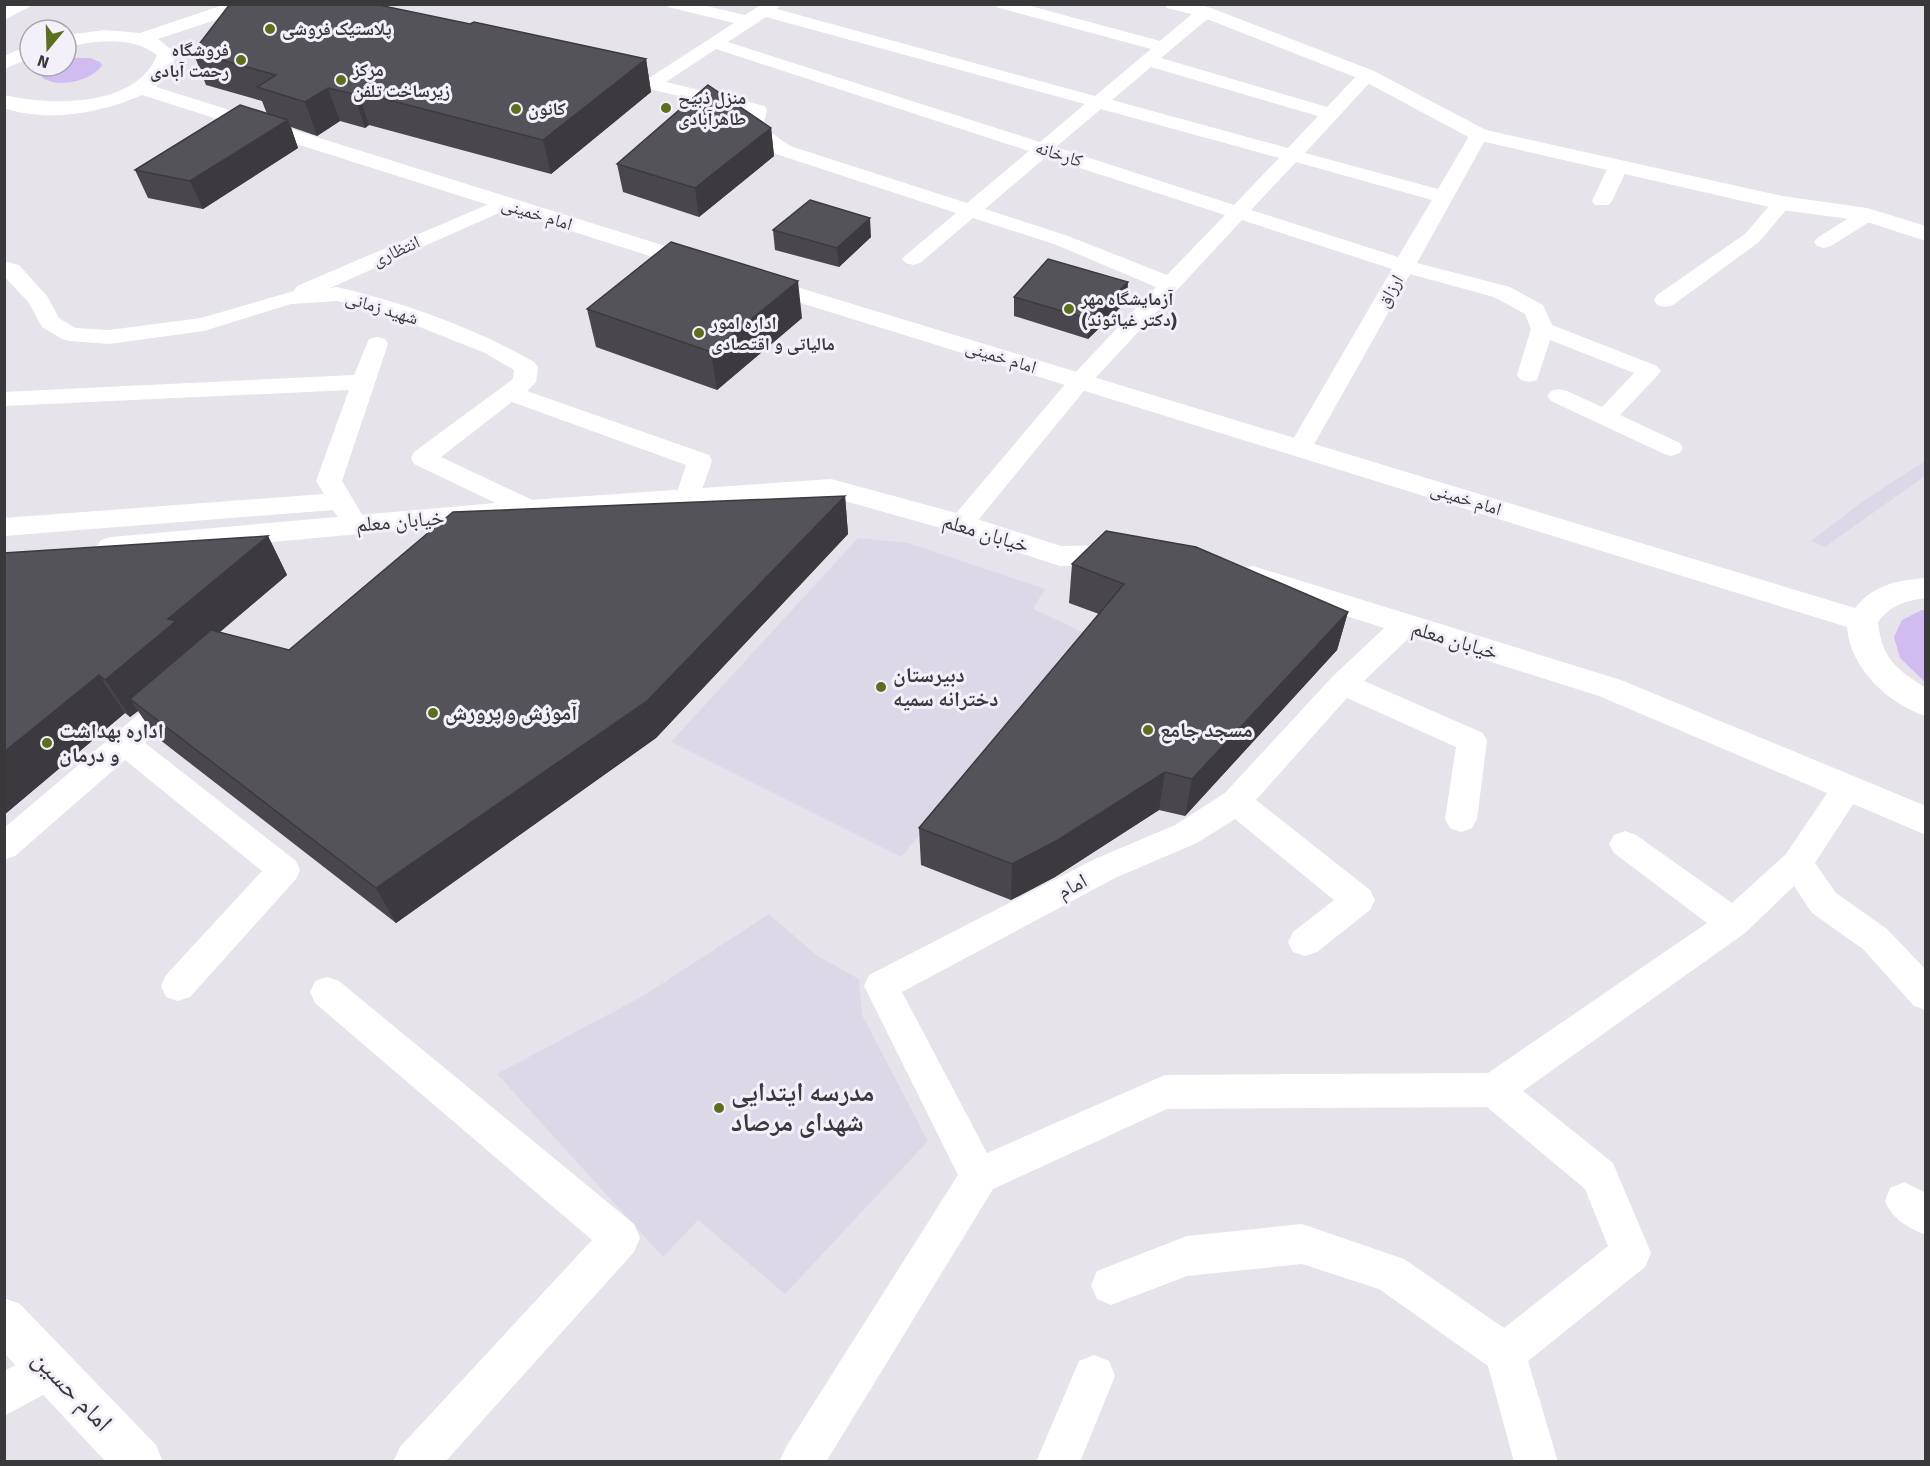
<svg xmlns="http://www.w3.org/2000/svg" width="1930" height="1466" viewBox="0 0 1930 1466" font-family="Signika,'Noto Naskh Arabic',sans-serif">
  <rect width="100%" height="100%" fill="#e6e3eb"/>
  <path fill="#ddd8e7" d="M1925,461v15l-100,71 -14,-6 52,-40z
    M858,538l50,5 137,46 -12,20 52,24 -184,224 -230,-115z
    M769,914l47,41 43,24 3,36 66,126 -143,153 -87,-74 -35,37 -166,-183 146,-78z"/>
  <path fill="#d0bcf1" d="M73,58h17l10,4 2,3c-9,16 -48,25 -61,11l8,-10h17v-6z
    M1922,610h4l-1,72 -25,-24 -6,-21 8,-17z"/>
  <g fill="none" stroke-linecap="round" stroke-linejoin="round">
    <path fill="#fff" fill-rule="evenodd" d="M13,4h22l-31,16v-12z
      M666,4h32l47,11 17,-11h20l-5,5 318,87 56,-47 -155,-42 -2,-3h29l137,37 39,-33h12l2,4 -2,4 -50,42 166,49 34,-36h12l3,4 -3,4 -68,74 133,36 34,-58h14l2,4 -71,128 93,24 33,18 9,20 105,41 4,5 -4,5 -37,39 60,28 3,5 -3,5 -9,3 -9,-3 -111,-52 -4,-5 4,-5 8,-2 8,2 35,16 32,-34 -84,-33 -13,40 -8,2 -8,-2 -4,-5 14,-46 -6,-15 -31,-17 -84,-23 -98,174 -3,5 -9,3 -9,-3 -3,-5 104,-179 -150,-49 -154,166 -118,144 -9,3 -9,-3 -4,-6 4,-6 120,-142 84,-89 -102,-43 -81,-26 -53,45 -7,2 -7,-2 -4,-4 4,-4 50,-42 -180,-59 -32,-25 4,-16 -143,-35 -3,-4 3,-4 6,-1 38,9 85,-55 -66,-16zM766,17l319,87 -45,38 -312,-100zM716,49l313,102 -62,52 -177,-57 -27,-19 4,-17 -2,-4 -99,-24zM1151,67l167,49 -30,32 -176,-48zM1101,109l178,49 -45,47 -178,-58zM1046,157l179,58 -58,60 -99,-39 -83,-27zM1296,162l136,38 -34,57 -147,-47z
      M1618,161l7,2 3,4 -16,34 -3,4h-14l-3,-4 16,-34 3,-4z
      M1782,197l7,2 3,4 -33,39 -86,63 -8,2 -8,-2 -3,-5 3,-5 88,-61 30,-35z
      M503,198l7,2 3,4 -3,4 -180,80 7,-1c68,16 136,40 197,75l4,5 -2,15 -9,9 182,64 3,6 -15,43 -9,2 -9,-2 -4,-6 11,-33 -174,-63 -71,55 98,46 4,6 -4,6 -9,2 -9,-2 -107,-51 -3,-6 3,-6 99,-73 1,-9 -29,-17 -108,-43 -40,-9 -46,3 -87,27 -95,13 -39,-3 -8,-2 -20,-12 -13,-24 -25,-27v-15l15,4 28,31 12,22 16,10 34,2 92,-12 93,-27 3,-5z
      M1867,209l7,2 3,4 -3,4 -43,27 -7,2 -7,-2 -3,-4 3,-4 43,-27z
      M377,337l8,2 3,5 -46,137 21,35 -4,6 -9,2 -9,-2 -8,-12 -329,26v-18l320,-24 -8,-13 33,-91 -345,16v-14l350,-17 15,-36z
      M1405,615l10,3 4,7 -4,7 -51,49 119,52 4,8 -10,78 -5,9 -11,4 -11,-4 -5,-9 11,-72 -109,-49 -91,102 114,90 5,10 -5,10 -53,42 -12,4 -12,-4 -5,-10 5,-10 41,-32 -99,-81 -38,24 -80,34 -215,115 85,161 178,-78 323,-2 219,-150 -93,-70 -5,-9 5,-9 11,-4 11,4 96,68 54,-49 50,-74 11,-3 11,3 5,9 -48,74 21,30 51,36 39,41v40l-12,-4 -51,-57 -51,-36 -18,-27 -49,47 -222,158 90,72 38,90 -6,14 -117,94 30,101h-44l-26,-96 -109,-77 -77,-25 -115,12 -76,29 -14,-6 -6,-14 6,-14 90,-35 115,-12 102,35 100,69 104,-82 -23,-57 -98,-82 -320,2 -174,80 -167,273h-47l7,-15 172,-272 -94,-189 5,-11 226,-116 80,-34 50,-32 108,-117 62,-58z
      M177,687l10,3 5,8 -5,8 -42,37 151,118 4,9 -4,9 -106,118 -12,4 -12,-4 -5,-11 5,-11 96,-104 -137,-111 -110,96 -11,4v-32l163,-138z
      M327,977l12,4 295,243 6,14 -6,14 -189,210h-52l7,-15 192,-207 -277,-237 -5,-11 5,-11z
      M1904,1182l22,11v42c-19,-8 -33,-15 -41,-34l5,-13z
      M50,1347l15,6 6,15 -6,15 -61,33v-45z
      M1094,1355l15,6 6,15 -35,86h-44l43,-101z"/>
    <path fill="#fff" fill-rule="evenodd" d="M226,4h29l-3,4 -94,31 19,15 -7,15 -14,18 554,173 4,5 -4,5 -8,2 -8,-2 -552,-175c-40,18 -95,28 -138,13v-13c46,11 132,13 153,-40 -26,-20 -61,-14 -91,-8v-12l39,-5 35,3z
      M1164,4h33l14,4 163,63 112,59 296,66 85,12 59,18v15l-62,-20 -82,-11 -310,-71 -112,-60 -161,-63 -32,-8z
      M30,45v13l-26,11v-13z
      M757,275l1098,333c18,-23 43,-28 71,-30v20c-22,3 -35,7 -48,24 4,37 18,47 48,66v28c-38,-12 -76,-48 -79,-89l-1098,-340 -4,-5 4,-5z
      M831,479l140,38 90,29 66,-1 10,3 5,7 -5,7 -10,3 -67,1 -109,-35 -120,-34 -301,21 -419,39 -10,-3 -5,-7 5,-7 10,-3 419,-37z
      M1253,566l368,114 305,126v29l-327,-139 -357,-113 -4,-7 4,-7z
      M4,1298l16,6 136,141 7,17h-57l-102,-109z"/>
  </g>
  <path fill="#49474d" d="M470,24l176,35 5,33 -100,82 -182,-49 -4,3 -25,-7 -23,15 -26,-9 7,21 -95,61 -55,-11 -13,-28 132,-56 -5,-13 -56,-16 -13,-33z
    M771,128l3,28 -75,61 -76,-25 -6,-28z
    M773,230l98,7 -32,30 -64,-17z
    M1128,282l-2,20 -38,37 -74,-23v-19z
    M587,309l215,9 -85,72 -121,-43z
    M845,496l3,38 -192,204 -260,185 -241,-187 -17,-25 -8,6 -5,-4 -121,102v-262l264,-17 19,39 -67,57 69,18z
    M1072,564l276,48 -11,38 -152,166 -26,-6 -104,67 -44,23 -90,-35 -2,-37 180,-214 -30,-11z"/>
  <path fill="#3c3a3f" d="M646,59l5,33 -100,82 -8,-34z
    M328,88l12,33 -23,15 -12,-34z
    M358,92l11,33 -4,3 -11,-34z
    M288,120l10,28 -95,61 -13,-28z
    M771,128l3,28 -75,61 -4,-29z
    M870,218l1,19 -32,30 -2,-19z
    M798,281l4,37 -85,72 -6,-38z
    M1128,282l-2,20 -38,37 1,-20z
    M845,496l3,38 -192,204 -260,185 -20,-35z
    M268,536l19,39 -92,78 -65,46 8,12 -8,6 -25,-37 63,-61z
    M1348,612l-11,38 -152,166 7,-37z
    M99,675l26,38 -121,102v-63z
    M1165,772l-6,38 -104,67 -44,23 1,-36z"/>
  <path fill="#55535a" stroke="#3c3a3f" stroke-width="1.5" d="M230,4h144l96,20 4,-2 172,37 -103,81 -185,-48 -4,2 -26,-6 -23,14 -48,-15 19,-12 -83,-23z
    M708,85l63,43 -76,60 -78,-24z
    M240,105l48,15 -98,61 -55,-11z
    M810,200l60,18 -33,30 -64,-18z
    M671,242l127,39 -87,71 -124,-43z
    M1048,259l80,23 -39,37 -75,-22z
    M845,496l-198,205 -271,187 -246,-189 81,-69 78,20 164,-138z
    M1106,531l90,16 152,65 -156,167 -27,-7 -107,68 -46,24 -93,-36 205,-244 -52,-20z
    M268,536l-100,83 8,2 -71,59 -6,-5 -95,77v-199z"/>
  <g fill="#5c6f1d" stroke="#f3f0f9" stroke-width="2">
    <circle cx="270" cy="29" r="6"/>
    <circle cx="241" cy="60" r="6"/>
    <circle cx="341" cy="80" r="6"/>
    <circle cx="666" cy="108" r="6"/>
    <circle cx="516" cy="109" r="6"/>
    <circle cx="1069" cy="309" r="6"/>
    <circle cx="699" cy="333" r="6"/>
    <circle cx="881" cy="687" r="6"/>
    <circle cx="433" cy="713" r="6"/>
    <circle cx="1148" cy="730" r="6"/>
    <circle cx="47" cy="743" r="6"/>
    <circle cx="719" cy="1108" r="6"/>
  </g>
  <g text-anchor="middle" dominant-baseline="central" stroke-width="6" stroke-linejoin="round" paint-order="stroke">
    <g font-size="18" font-weight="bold" fill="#39383b" stroke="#f3f0f9" text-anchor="start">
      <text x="282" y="29">پلاستیک فروشی</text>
      <text x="229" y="50" text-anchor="end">فروشگاه<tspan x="229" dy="21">رحمت آبادی</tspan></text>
      <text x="353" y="70">مرکز<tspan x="353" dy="21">زیرساخت تلفن</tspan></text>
      <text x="678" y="98">منزل ذبیح<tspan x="678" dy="21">طاهرآبادی</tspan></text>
      <text x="528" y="109">کانون</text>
      <text x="1081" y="299">آزمایشگاه مهر<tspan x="1081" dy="21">(دکتر غیاثوند)</tspan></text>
      <text x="711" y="323">اداره امور<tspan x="711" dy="21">مالیاتی و اقتصادی</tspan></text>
    </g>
    <g font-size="18" fill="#39383b" stroke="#f3f0f9">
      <text transform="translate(1059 154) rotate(18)">کارخانه</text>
      <text transform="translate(537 214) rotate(17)">امام خمینی</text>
      <text transform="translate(396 251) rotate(-24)">انتظاری</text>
      <text transform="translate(1390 291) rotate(-60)">ارزاق</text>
      <text transform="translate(382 308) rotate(17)">شهید زمانی</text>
      <text transform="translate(1001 357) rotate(17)">امام خمینی</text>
      <text transform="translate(1466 499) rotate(17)">امام خمینی</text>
    </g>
    <g font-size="21" fill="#39383b" stroke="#f3f0f9">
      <text transform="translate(400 521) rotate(-5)">خیابان معلم</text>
      <text transform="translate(986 533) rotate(17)">خیابان معلم</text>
      <text transform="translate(1455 640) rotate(17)">خیابان معلم</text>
      <text transform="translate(1072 886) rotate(-28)">امام</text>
    </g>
    <g font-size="21" font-weight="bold" fill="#39383b" stroke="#f3f0f9" text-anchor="start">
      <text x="893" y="675">دبیرستان<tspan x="893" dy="24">دخترانه سمیه</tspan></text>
      <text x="445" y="713">آموزش و پرورش</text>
      <text x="1160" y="730">مسجد جامع</text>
      <text x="59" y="731">اداره بهداشت<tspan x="59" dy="24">و درمان</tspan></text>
    </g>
    <g font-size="26" font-weight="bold" fill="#39383b" stroke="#f3f0f9" text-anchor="start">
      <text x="731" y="1093">مدرسه ایتدایی<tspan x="731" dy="30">شهدای مرصاد</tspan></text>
    </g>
    <g font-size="26" fill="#39383b" stroke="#f3f0f9">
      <text transform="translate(72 1391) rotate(46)">امام حسین</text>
    </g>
  </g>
  <rect width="1930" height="1466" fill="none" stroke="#39383b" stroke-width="12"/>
  <g transform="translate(48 48) rotate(199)"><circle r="28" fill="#f3f0f9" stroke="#a9a6ad" stroke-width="1.5"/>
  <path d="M0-4.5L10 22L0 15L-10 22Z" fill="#5c6f1d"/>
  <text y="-9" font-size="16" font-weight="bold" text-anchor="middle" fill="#39383b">N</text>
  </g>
</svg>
